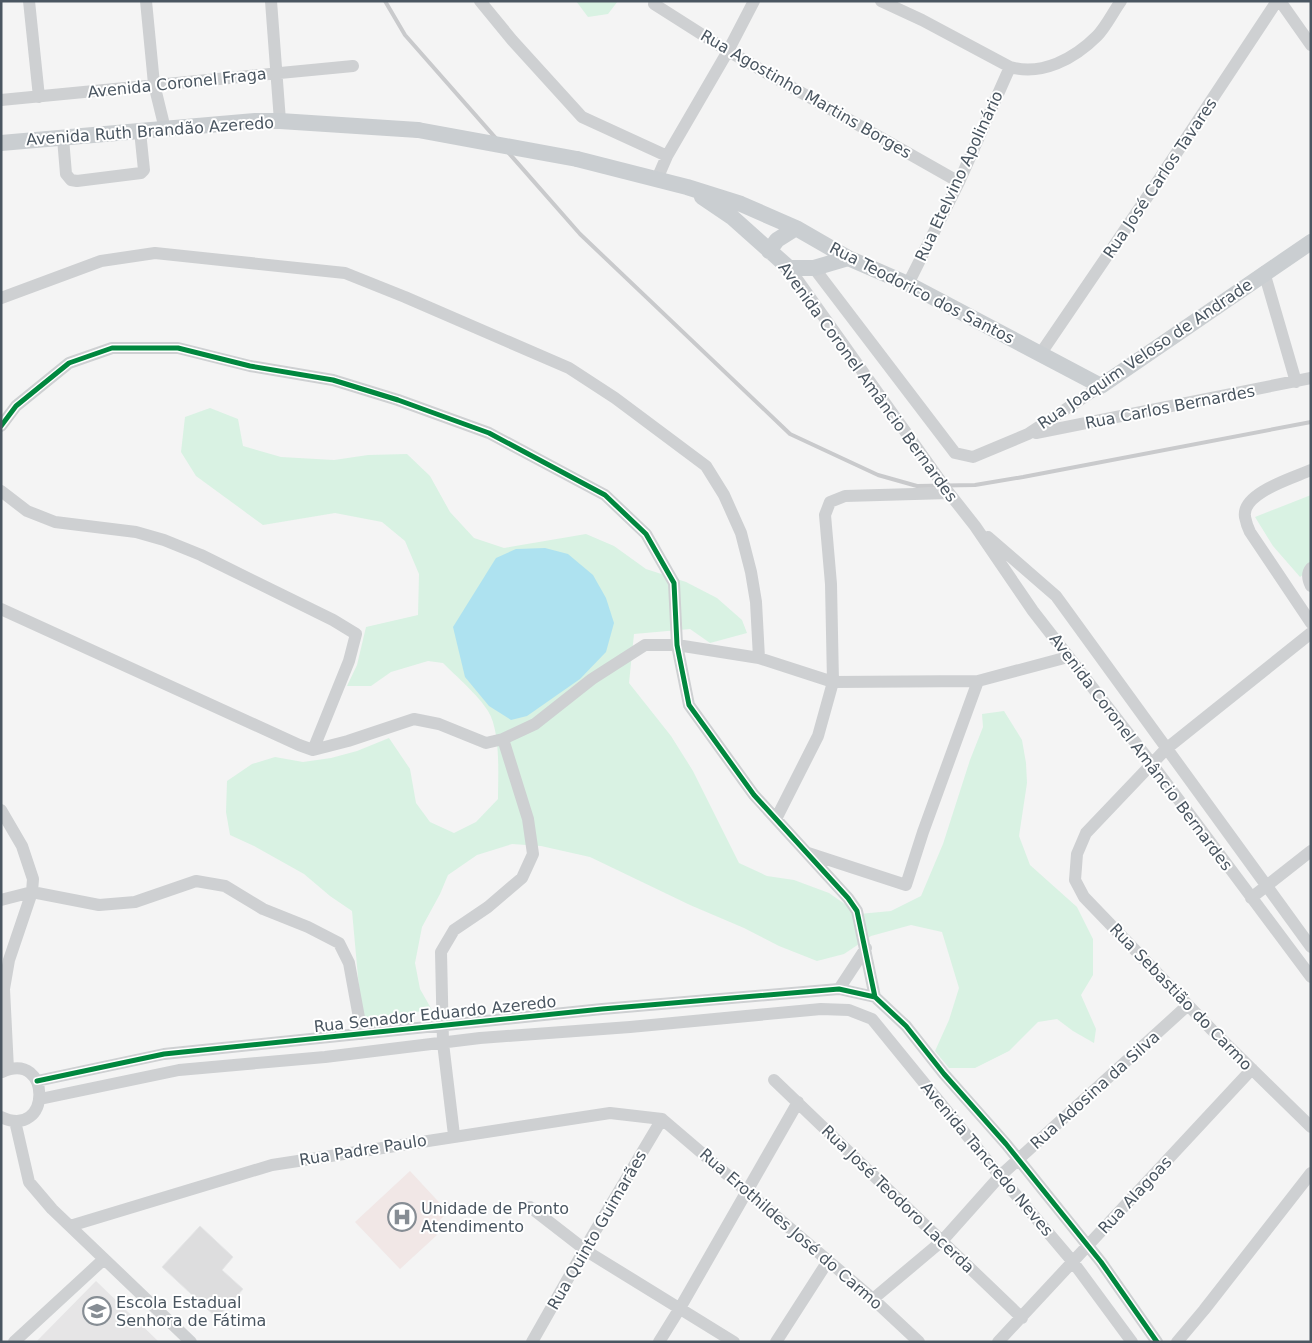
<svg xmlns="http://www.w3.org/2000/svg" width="1312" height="1343" viewBox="0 0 1312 1343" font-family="'DejaVu Sans',sans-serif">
  <rect width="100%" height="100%" fill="#f4f4f4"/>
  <path fill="#e6e5e6" d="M96,1281l63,61h-123z"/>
  <path fill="#f1e7e6" d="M410,1171l38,41 -18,18 7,5 -37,34 -45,-47z"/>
  <path fill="#d9f2e3" d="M576,1h42l-10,13 -20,3z
    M210,408l28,11 5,27 38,11 53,3 34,-5 39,-1 23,22 20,36 24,26 30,10 82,-14 28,12 32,23 40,13 31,16 25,22 5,13 -37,10 -20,-14 -56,5 -5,49 42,53 22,35 46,92 28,13 27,4 35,13 30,21 32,-3 30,-15 22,-52 27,-84 13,-33 -1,-13 22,-3 18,29 4,23 1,20 -8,53 11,29 47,42 16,32v36l-12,20 15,34 -2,14 -21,-12 -16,-12 -19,3 -29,29 -34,17h-26l-14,-17 14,-31 10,-32 -17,-56 -31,-7 -40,11 -27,18 -27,7 -38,-15 -35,-18 -54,-23 -100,-48 -49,-11 -29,-2 -35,11 -29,20 -8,19 -18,33 -7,36 5,26 12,21 -68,8 -5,-30 -7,-77 -22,-15 -26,-22 -50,-28 -24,-11 -4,-23 1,-31 25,-17 23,-7 28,5 28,-4 26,-7 32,-13 21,31 6,34 14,19 24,11 22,-11 22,-23c0,-24 3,-67 -10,-88 -9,-15 -32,-35 -45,-48l-15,-2 -37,11 -20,14h-24l10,-21 9,-38 52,-12 1,-41 -14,-33 -23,-19 -47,-9 -72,12 -67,-49 -15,-24 4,-35z
    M1311,495v74l-11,8 -27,-31 -18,-29z"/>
  <path fill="#aee2f0" d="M545,548l23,6 25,21 13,23 8,25 -8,29 -26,27 -53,37 -16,4 -22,-14 -24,-29 -12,-50 43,-69 20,-9z"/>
  <path fill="#ddddde" stroke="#e5e6e7" d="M200,1226l33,31 -11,13 21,19 -26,29 -55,-51z"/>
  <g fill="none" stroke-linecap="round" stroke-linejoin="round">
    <path stroke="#ced0d2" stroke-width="12" d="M29,1l10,96
      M146,1l8,83 11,45
      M271,1l9,120
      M480,1l32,39 70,77 85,39
      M881,1l41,19 88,47c32,9 64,-8 87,-31 9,-9 16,-24 24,-35
      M1280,1l31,44
      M654,4l74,47 231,131
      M1,100l352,-34
      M63,138l3,36 5,6 6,1 64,-8 3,-3 -4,-39
      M657,179l10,-23 61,-105 26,-50
      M789,268l160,225 26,33 58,85 119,153 159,213
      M814,268l141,185 18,4 55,-23 73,-48
      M1264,272l32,110
      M908,284l51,-102 51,-115
      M1,298l100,-37 54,-8 190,20 60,24 164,71 46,30 91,68 18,29 17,38 10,39 5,30 3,56
      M1041,353l115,-169 121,-183
      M1,426l15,-20 53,-43 43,-15h66l72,18 83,14 65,20 91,33 116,62 41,39 28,49 3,62 12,60 65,90 94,103 9,13 18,86
      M1036,433l275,-55
      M1311,470c-18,8 -70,23 -66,47 1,5 3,11 5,15l61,91
      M1,491l26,20 28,11 81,10 28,8 37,15 132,65 23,14 -7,27 -36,89
      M988,537l68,59 255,351
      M1311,568c-5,6 -3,12 0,18
      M1,609l298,136 14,5 35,-9 66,-22 25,5 47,19 17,-4
      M1311,633l-145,116 -80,84 -9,21 -2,26 9,17 128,133 99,97
      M1,810l21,36 11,33 -1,13 -23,68 -5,29 4,80
      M776,819l42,-83 15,-54 -2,-98 -6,-69 5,-13 15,-6 104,-3
      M808,853l98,32 17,-53 55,-151
      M1251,898l60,-47
      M1,900l31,-8 67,13 36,-3 61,-21 29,5 38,23 45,18 31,16 10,20 13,71
      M839,989l27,-41
      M774,1080l248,238
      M37,1081l127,-27 438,-45 237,-20 36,8 31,29 38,48 62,70 95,118 56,80
      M40,1099l139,-29 146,-13 155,-19 150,-11 191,-18 28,1 23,9 128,157 73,86 59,80
      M1,1117c51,24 51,-68 1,-45
      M662,1119l211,180 46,43
      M15,1121l14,61 23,27 139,133
      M454,1135l-11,-92 -2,-91 13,-22 34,-23 34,-29 11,-24 -5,-35 -25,-80 32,-15 57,-45 53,-34h32l82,13 74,24 145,-1 90,-24
      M530,1207l58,45 146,90
      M70,1226l202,-61 338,-52 52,6
      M873,1299l69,-58 58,-65 188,-171
      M14,1342l90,-83
      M532,1342l59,-104 71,-119
      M659,1342l21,-34 118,-206
      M776,1342l52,-81
      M998,1342l254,-273
      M1177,1342l27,-32 107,-137"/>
    <path stroke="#caced1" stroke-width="16" d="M1,143l254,-22h25l138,9
      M577,159l110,28 54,17 55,24 52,30 60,26 193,102 210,-144
      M702,197l31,21 56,50h25l34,-10
      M769,251l8,-11 19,-12"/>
    <path stroke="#c9cacc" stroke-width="4" d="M385,1l20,34 175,199 210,200 88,41 39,11 58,-1 48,-8 288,-55"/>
    <path stroke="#caced1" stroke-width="16" d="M418,130l159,29"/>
    <defs>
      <path id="cycleway" d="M1,426l15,-20 53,-43 43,-15h66l72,18 83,14 65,20 91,33 116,62 41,39 28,49 3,62 12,60 65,90 94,103 9,13 18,86
        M37,1081l127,-27 438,-45 237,-20 36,8 31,29 38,48 62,70 95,118 56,80"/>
    </defs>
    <use href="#cycleway" stroke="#fff" stroke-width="8"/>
    <use href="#cycleway" stroke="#00873e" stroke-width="5"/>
  </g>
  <defs>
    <symbol id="hospital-ring" viewBox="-11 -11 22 22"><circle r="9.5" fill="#fff" stroke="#868d94" stroke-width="1.5"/><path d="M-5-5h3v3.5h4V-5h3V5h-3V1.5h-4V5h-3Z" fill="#868d94"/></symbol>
    <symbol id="school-ring" viewBox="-11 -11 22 22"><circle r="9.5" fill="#fff" stroke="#868d94" stroke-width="1.5"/><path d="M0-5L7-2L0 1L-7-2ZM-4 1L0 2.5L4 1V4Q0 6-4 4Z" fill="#868d94"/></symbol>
  </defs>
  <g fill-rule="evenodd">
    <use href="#hospital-ring" x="386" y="1201" width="32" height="32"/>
    <use href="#school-ring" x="81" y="1295" width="32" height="32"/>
  </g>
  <g text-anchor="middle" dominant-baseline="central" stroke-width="4" stroke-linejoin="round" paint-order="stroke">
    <g font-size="16" fill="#4a5661" stroke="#fff">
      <text transform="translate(177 83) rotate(-6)">Avenida Coronel Fraga</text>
      <text transform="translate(806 94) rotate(30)">Rua Agostinho Martins Borges</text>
      <text transform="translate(150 131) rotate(-4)">Avenida Ruth Brandão Azeredo</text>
      <text transform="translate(959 176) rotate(-65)">Rua Etelvino Apolinário</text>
      <text transform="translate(1160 178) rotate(-56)">Rua José Carlos Tavares</text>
      <text transform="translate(922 293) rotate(27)">Rua Teodorico dos Santos</text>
      <text transform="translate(1145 354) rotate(-34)">Rua Joaquim Veloso de Andrade</text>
      <text transform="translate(868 382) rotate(54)">Avenida Coronel Amâncio Bernardes</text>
      <text transform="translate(1170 407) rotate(-11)">Rua Carlos Bernardes</text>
      <text transform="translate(1141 752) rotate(53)">Avenida Coronel Amâncio Bernardes</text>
      <text transform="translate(1181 997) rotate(46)">Rua Sebastião do Carmo</text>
      <text transform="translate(435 1014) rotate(-6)">Rua Senador Eduardo Azeredo</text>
      <text transform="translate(1095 1090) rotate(-42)">Rua Adosina da Silva</text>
      <text transform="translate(363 1150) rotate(-9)">Rua Padre Paulo</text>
      <text transform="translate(987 1159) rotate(50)">Avenida Tancredo Neves</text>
      <text transform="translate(1135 1195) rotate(-47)">Rua Alagoas</text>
      <text transform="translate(898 1199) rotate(44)">Rua José Teodoro Lacerda</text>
      <text transform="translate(791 1229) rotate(41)">Rua Erothildes José do Carmo</text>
      <text transform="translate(597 1230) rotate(-60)">Rua Quinto Guimarães</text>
    </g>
    <g font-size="16" fill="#4a5661" stroke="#fff" text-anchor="start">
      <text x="421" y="1208">Unidade de Pronto<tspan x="421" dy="18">Atendimento</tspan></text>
      <text x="116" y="1302">Escola Estadual<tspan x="116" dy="18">Senhora de Fátima</tspan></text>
    </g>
  </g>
  <rect width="1312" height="1343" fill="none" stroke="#4a5661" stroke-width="5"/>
</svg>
